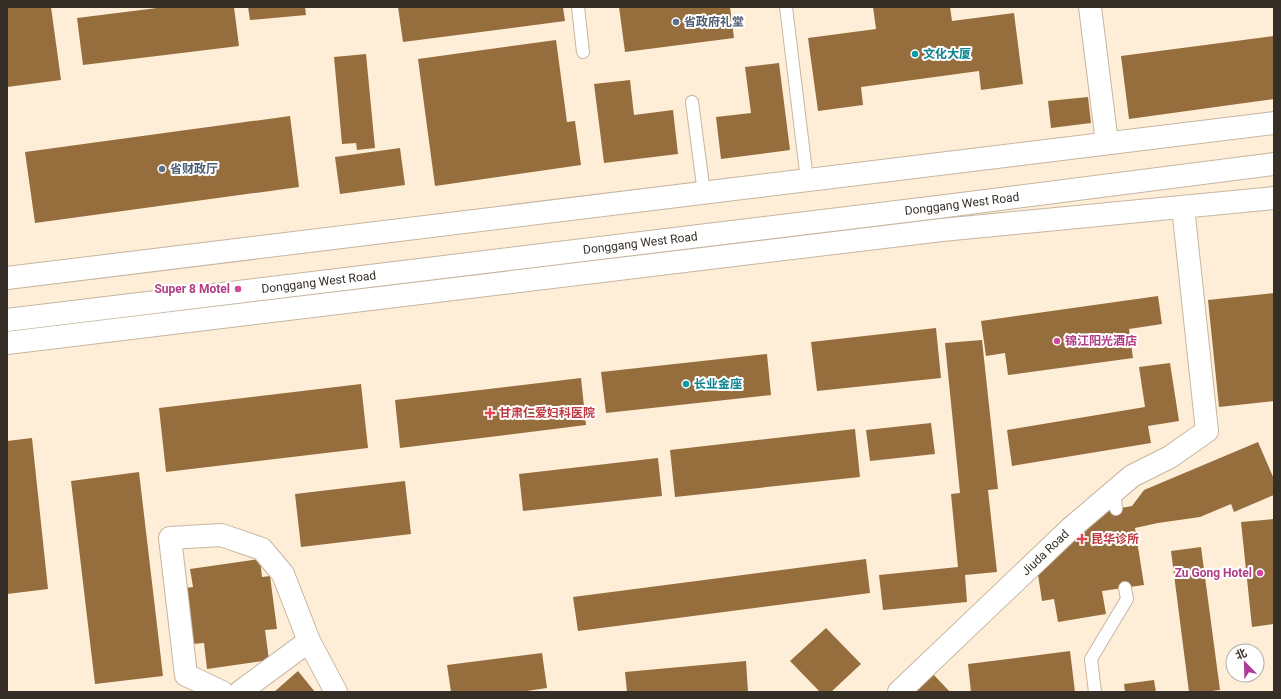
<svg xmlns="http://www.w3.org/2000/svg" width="1281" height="699" viewBox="0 0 1281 699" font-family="Roboto,'Noto Sans SC',sans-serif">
  <rect width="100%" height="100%" fill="#feeed8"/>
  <path fill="#966e3e" d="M7,7h44l10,73 -54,7z
    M165,7h69l5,39 -156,19 -6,-47z
    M248,7h57l1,8 -56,5z
    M398,7h165l2,14 -162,21z
    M619,7h111l4,31 -109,14z
    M873,7h77l2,14 62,-8 9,71 -42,6 -2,-19 -118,16 2,18 -45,6 -10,-73 68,-9z
    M1274,36v63l-145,20 -8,-63z
    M556,40l11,82 8,-1 6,44 -146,21 -17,-127z
    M366,54l9,94 -18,2 -1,-7 -14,1 -8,-87z
    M779,63l11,87 -69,9 -5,-42 35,-4 -6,-46z
    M630,80l4,35 39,-5 5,44 -74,9 -10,-79z
    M1088,97l3,26 -40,5 -3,-27z
    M290,116l9,71 -264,36 -10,-71z
    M400,148l5,37 -65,9 -5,-37z
    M1274,293v108l-55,6 -11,-107z
    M1158,296l4,28 -33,5 4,29 -125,17 -3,-22 -19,3 -5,-35z
    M936,328l5,50 -124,13 -6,-49z
    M982,340l16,149 -10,1 9,82 -32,3 2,27 -84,8 -4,-35 79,-8 -7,-73 9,-1 -15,-150z
    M767,354l4,41 -165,18 -5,-41z
    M1170,363l9,58 -31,5 3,17 -139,23 -5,-36 138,-23 -6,-40z
    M581,378l5,47 -186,23 -5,-48z
    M361,384l7,64 -202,24 -7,-64z
    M931,423l4,31 -65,7 -4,-31z
    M855,429l5,48 -185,20 -5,-47z
    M32,438l16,151 -41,5v-153z
    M1258,442l16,37v16l-40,17 -3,-8 -31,13 -42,6 -23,5 9,57 -42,6 4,23 -48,8 -4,-23 -12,2 -5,-33 67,-57 28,-5 12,-16z
    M658,458l4,38 -139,15 -4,-37z
    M139,472l24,204 -68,8 -24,-203z
    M405,481l6,53 -110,13 -6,-53z
    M1274,519v105l-22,3 -11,-105z
    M1201,547l19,143 -16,2h-15l-18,-141z
    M260,559l2,18 8,-1 7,53 -12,1 4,30 -62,9 -3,-26 -12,1 -7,-56 8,-1 -3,-18z
    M866,559l4,34 -292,38 -5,-34z
    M826,628l35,36 -30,28h-11l-30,-31z
    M1070,651l5,41h-104l-3,-28z
    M542,653l5,35 -27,4h-69l-4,-27z
    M746,661l2,31h-121l-2,-20z
    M298,671l17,21h-41z
    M933,674l17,18h-35z
    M1154,680l2,12h-31l-1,-8z"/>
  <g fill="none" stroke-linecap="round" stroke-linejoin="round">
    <defs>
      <path id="service" d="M578,7l5,45
        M786,7l21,173
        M692,102l12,91
        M1114,492l2,17
        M1095,692l-4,-33 36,-60 -2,-11"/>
      <g id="minor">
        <path d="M1090,7l17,136"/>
        <path d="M222,692l-36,-17 -16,-137 51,-3 41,14 21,25 26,67"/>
        <path d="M240,692l69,-51 27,51"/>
        <path id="s1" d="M899,692l172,-164 61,-52 38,-19 37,-26 -24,-224"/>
      </g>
      <path id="tertiary" d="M7,278l1267,-155"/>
      <g id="primary">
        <path id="s2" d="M7,320l931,-113 336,-43"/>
        <path d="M7,343l935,-113 332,-32"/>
      </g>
    </defs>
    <use href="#service" stroke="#c6b6a1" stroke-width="14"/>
    <use href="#minor" stroke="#c6b6a1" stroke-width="24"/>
    <use href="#tertiary" stroke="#c6b6a1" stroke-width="24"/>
    <use href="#primary" stroke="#c6b6a1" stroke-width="24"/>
    <use href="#service" stroke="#fff" stroke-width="12"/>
    <use href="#minor" stroke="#fff" stroke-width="22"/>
    <use href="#tertiary" stroke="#fff" stroke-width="22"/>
    <use href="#primary" stroke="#fff" stroke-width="22"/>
  </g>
  <g fill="#5c6f8a" stroke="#fff" stroke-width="1.5">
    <circle cx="676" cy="22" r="4"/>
    <circle cx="162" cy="169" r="4"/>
  </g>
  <g fill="#0f9aa8" stroke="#fff" stroke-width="1.5">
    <circle cx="915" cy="54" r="4"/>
    <circle cx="686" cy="384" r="4"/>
  </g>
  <g fill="#d1479c" stroke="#fff" stroke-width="1.5">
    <circle cx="238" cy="289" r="4"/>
    <circle cx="1057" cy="341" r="4"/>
    <circle cx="1260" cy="573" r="4"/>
  </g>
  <g fill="#e0444e" stroke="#fff" stroke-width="1.5">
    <path d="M488 407h4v4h4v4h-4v4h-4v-4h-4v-4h4z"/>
    <path d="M1080 533h4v4h4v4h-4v4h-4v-4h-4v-4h4z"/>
  </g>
  <g text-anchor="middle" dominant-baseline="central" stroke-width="4" stroke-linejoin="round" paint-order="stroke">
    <g font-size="12" font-weight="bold" fill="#4e5e75" stroke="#fff" text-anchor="start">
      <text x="684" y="22">省政府礼堂</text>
      <text x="170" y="169">省财政厅</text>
    </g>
    <g font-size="12" font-weight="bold" fill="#0d838f" stroke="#fff" text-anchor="start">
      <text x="923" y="54">文化大厦</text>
      <text x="694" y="384">长业金座</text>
    </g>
    <g font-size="12" fill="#362f27" stroke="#fff">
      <text stroke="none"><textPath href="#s2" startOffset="962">Donggang West Road</textPath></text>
      <text stroke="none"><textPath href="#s2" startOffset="638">Donggang West Road</textPath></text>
      <text stroke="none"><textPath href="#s2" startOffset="314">Donggang West Road</textPath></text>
      <text stroke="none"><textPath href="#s1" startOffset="202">Jiuda Road</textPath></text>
    </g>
    <g font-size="12" font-weight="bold" fill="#b23c85" stroke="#fff" text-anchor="end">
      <text x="230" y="289">Super 8 Motel</text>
      <text x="1065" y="341" text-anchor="start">锦江阳光酒店</text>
      <text x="1252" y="573">Zu Gong Hotel</text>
    </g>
    <g font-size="12" font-weight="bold" fill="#be3a42" stroke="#fff" text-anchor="start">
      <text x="499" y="413">甘肃仁爱妇科医院</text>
      <text x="1091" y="539">昆华诊所</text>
    </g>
  </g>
  <rect width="1281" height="699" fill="none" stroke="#362f27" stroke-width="16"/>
  <g transform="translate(1245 663) rotate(337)"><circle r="19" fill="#ffffff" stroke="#afaca9"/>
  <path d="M0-3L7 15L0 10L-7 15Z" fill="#ae3b95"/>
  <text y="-6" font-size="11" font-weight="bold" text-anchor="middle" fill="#362f27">北</text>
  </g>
</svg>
